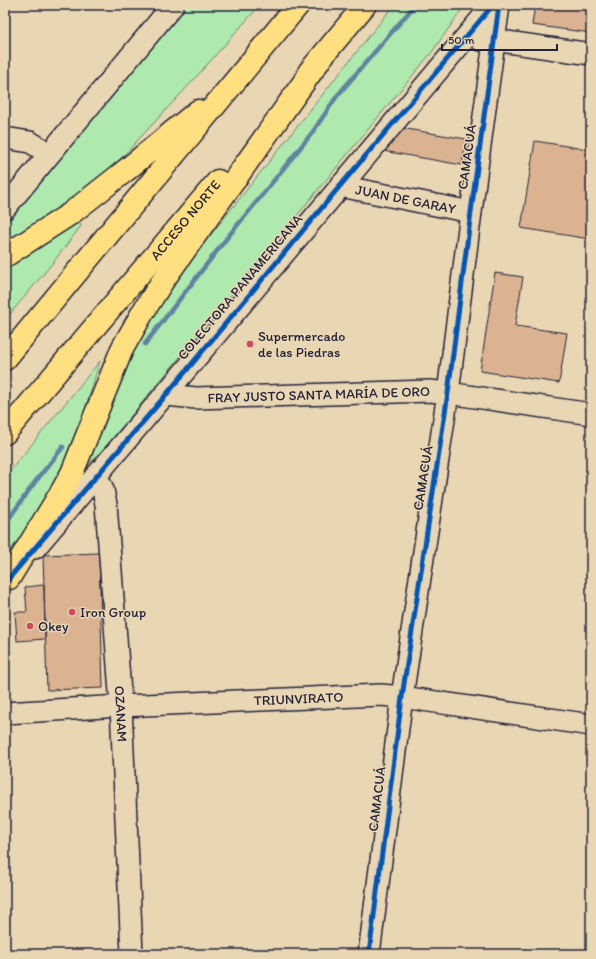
<svg xmlns="http://www.w3.org/2000/svg" width="596" height="959" viewBox="0 0 596 959" font-family="Itim,sans-serif">
  <rect width="100%" height="100%" fill="#e9d6b3"/>
  <filter id="ink" filterUnits="userSpaceOnUse"><feTurbulence type="fractalNoise" baseFrequency=".025" numOctaves="2"/><feDisplacementMap in="SourceGraphic" scale="8" xChannelSelector="R" yChannelSelector="G"/><feConvolveMatrix kernelMatrix="1 2 1 2 8 2 1 2 1" color-interpolation-filters="sRGB"/></filter>
  <g filter="url(#ink)">
    <path fill="#aee9ae" stroke="#688674" d="M183,5h77l-71,80 -77,83 -48,38 -59,41v-32z
      M394,5h71l-33,47 -325,393 -27,28 45,-116 28,-47 52,-68z
      M79,222l2,4 -30,39 -46,55v-51z
      M100,361l-26,84 -29,55 -18,29 -22,28v-80z"/>
    <g fill="none" stroke-linecap="round" stroke-linejoin="round">
      <path stroke="#5f84a3" stroke-width="4.5" d="M145,344l85,-110 20,-24 62,-77 25,-37 78,-91
        M5,524l30,-42 28,-35"/>
    </g>
    <path fill="#dbb391" stroke="#22223b" d="M535,5h56v28l-59,-8z
      M401,128l65,11 -4,26 -79,-14z
      M535,141l56,9v81l-1,8 -69,-11z
      M495,273l28,4 -8,49 52,7 -8,50 -79,-12z
      M99,553l4,135 -56,2 -4,-135z
      M44,585l1,54 -28,2 -2,-29h12l-2,-25z"/>
    <g fill="none" stroke-linecap="round" stroke-linejoin="round">
      <defs>
        <g id="minor">
          <path d="M481,40h13l97,14"/>
          <path d="M5,138l25,4 10,6 8,7"/>
          <path id="s1" d="M340,186l131,26"/>
          <path d="M5,208l168,-203"/>
          <path id="s2" d="M166,395l30,3 234,-7 18,2 143,21"/>
          <path id="s3" d="M97,476l6,14 3,14 15,202 11,248"/>
          <path d="M35,548c154,-180 305,-362 458,-543"/>
          <path id="s4" d="M5,713l116,-7 260,-11 21,2 189,28"/>
          <path d="M369,954l33,-257 46,-304 23,-181 28,-207"/>
        </g>
        <g id="highway">
          <path d="M309,72l56,-67"/>
          <path d="M5,256l65,-42 55,-43 73,-60"/>
          <path d="M5,359l293,-354"/>
          <path id="s5" d="M5,433l213,-252"/>
          <path d="M9,578l53,-87 10,-18 50,-124 21,-37 19,-30 157,-221"/>
        </g>
      </defs>
      <use href="#minor" stroke="#22223b" stroke-width="24"/>
      <use href="#highway" stroke="#22223b" stroke-width="25"/>
      <use href="#minor" stroke="#e9d6b3" stroke-width="21"/>
      <use href="#highway" stroke="#ffdf80" stroke-width="22"/>
      <defs>
        <path id="cycleway" d="M5,583l161,-188 174,-209 153,-181
          M369,954l33,-257 46,-304 23,-181 28,-207"/>
      </defs>
      <use href="#cycleway" stroke="#e9d6b3" stroke-width="8"/>
      <use href="#cycleway" stroke="#0057b8" stroke-width="5"/>
    </g>
  </g>
  <g fill="#d1495b" stroke="#e9d6b3" stroke-width="1.5">
    <circle cx="250" cy="344" r="4"/>
    <circle cx="72" cy="612" r="4"/>
    <circle cx="30" cy="626" r="4"/>
  </g>
  <g text-anchor="middle" dominant-baseline="central" stroke-width="3" stroke-linejoin="round" paint-order="stroke">
    <g font-size="14" fill="#22223b" stroke="#e9d6b3">
      <text transform="translate(467 157) rotate(-82)">CAMACUÁ</text>
      <text stroke="none"><textPath href="#s1" startOffset="67">JUAN DE GARAY</textPath></text>
      <text stroke="none"><textPath href="#s5" startOffset="279">ACCESO NORTE</textPath></text>
      <text transform="translate(240 287) rotate(-50)">COLECTORA PANAMERICANA</text>
      <text stroke="none"><textPath href="#s2" startOffset="153">FRAY JUSTO SANTA MARÍA DE ORO</textPath></text>
      <text transform="translate(423 478) rotate(-81)">CAMACUÁ</text>
      <text stroke="none"><textPath href="#s4" startOffset="294">TRIUNVIRATO</textPath></text>
      <text stroke="none"><textPath href="#s3" startOffset="240">OZANAM</textPath></text>
      <text transform="translate(377 799) rotate(-83)">CAMACUÁ</text>
    </g>
    <g font-size="14" fill="#22223b" stroke="#e9d6b3" text-anchor="start">
      <text x="258" y="336">Supermercado<tspan x="258" dy="16">de las Piedras</tspan></text>
      <text x="80" y="612">Iron Group</text>
      <text x="38" y="626">Okey</text>
    </g>
  </g>
  <rect width="596" height="959" fill="none" stroke="#e9d6b3" stroke-width="20"/>
  <rect x="10" y="10" width="576" height="939" fill="none" stroke="#22223b" stroke-width="1.5" filter="url(#ink)"/>
  <path d="M442 44v6h115v-6" fill="none" stroke="#22223b" stroke-width="2"/>
  <text x="448" y="44" font-size="12" fill="#22223b" stroke="#e9d6b3" stroke-width="3" paint-order="stroke">50 m</text>
</svg>
